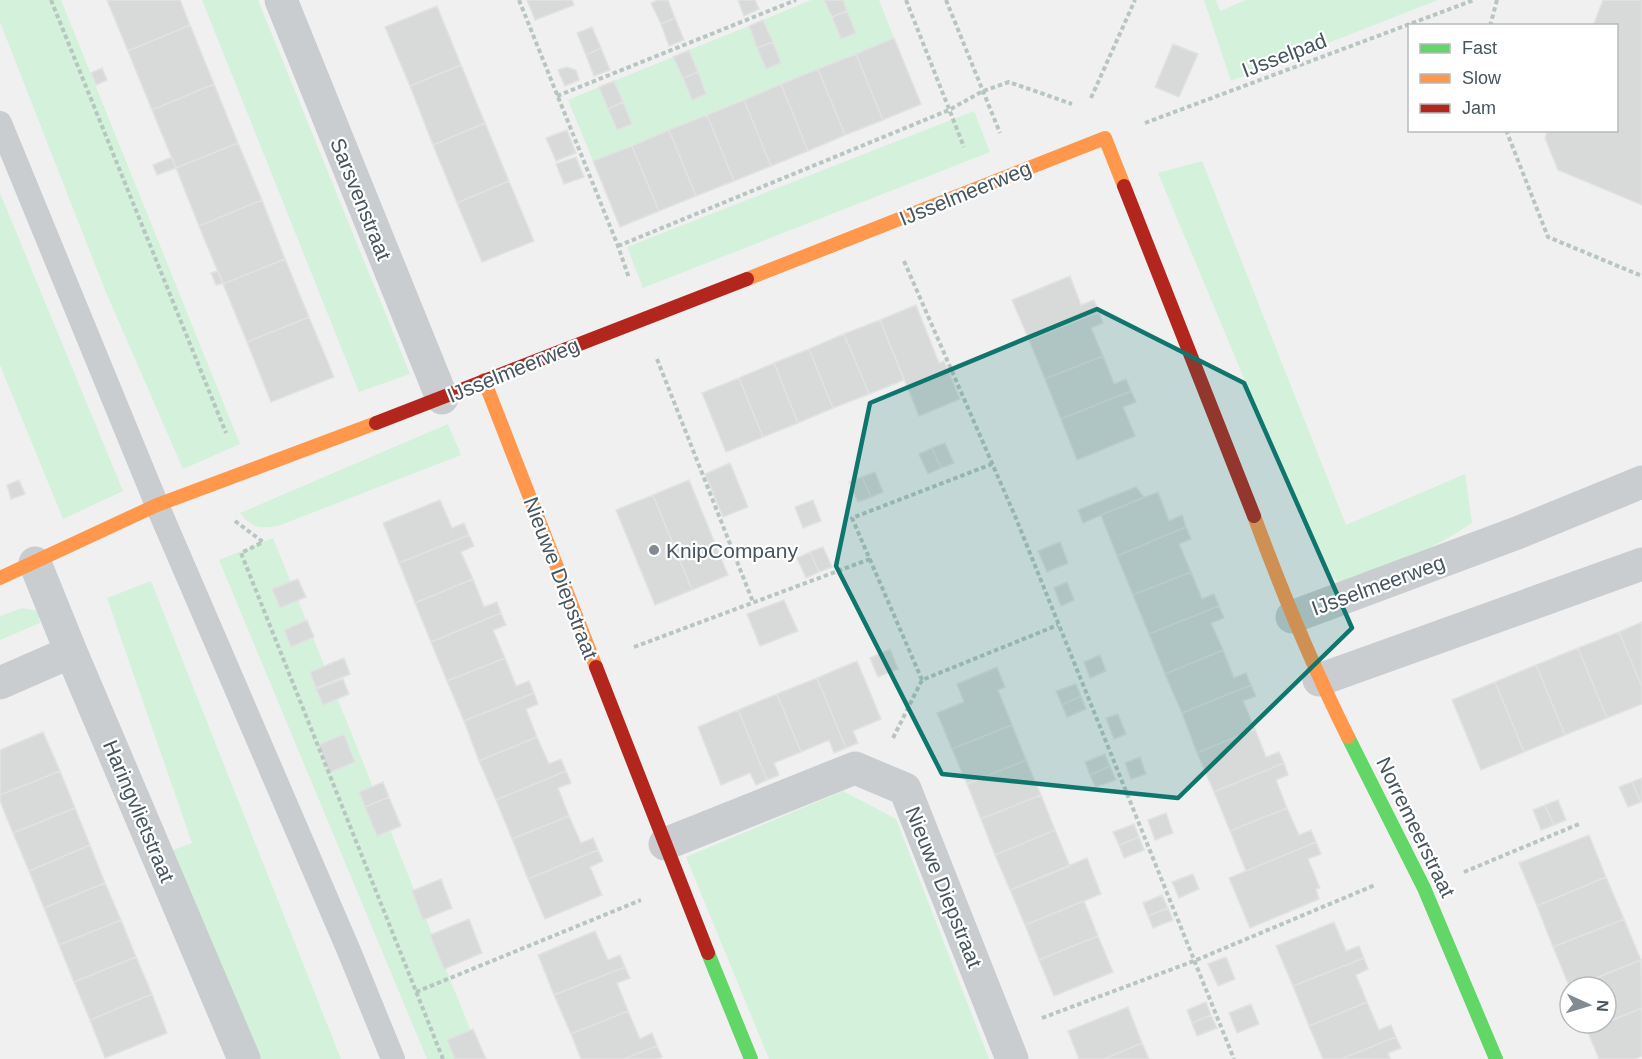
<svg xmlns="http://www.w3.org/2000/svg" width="1642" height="1059" viewBox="0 0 1642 1059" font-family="Helvetica,sans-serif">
  <rect width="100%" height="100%" fill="#f1f0f0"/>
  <path fill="#d3f1db" d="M0,0h61l179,444 -57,25 -78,-179 -105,-268z
    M202,0h56l152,374 -51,18z
    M811,0h13l17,39 14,-7 -12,-32h36l15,38 -301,123 -25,-61 31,-13 17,43 15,-5 -17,-44 59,-24 19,43 14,-6 -17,-44 60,-24 18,43 14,-6 -18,-43z
    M1204,0h12l4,11 26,-11h192l-207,81z
    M974,111l16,41 -347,136 -16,-41z
    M1202,161l144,364 119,-51 7,49c-41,27 -86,48 -134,59l-14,-13 -166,-396z
    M0,193l123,298 -60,28 -63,-154z
    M448,424l13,31 -183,71c-19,3 -26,2 -38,-13z
    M273,538l209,521h-55l-208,-499z
    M151,581l190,478h-92l-84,-206 27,-10 -85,-245z
    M22,608l15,3 3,12 -40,17v-24z
    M843,791l53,28 93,240h-220l-83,-202z"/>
  <path fill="#d8d9d9" stroke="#e2e2e3" stroke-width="1.5" d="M107,0h73l10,25 -62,26z
    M527,0h45l2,5 -39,15z
    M658,0h10l7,18 -14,6 -10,-21z
    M738,0h17l4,9 -15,7z
    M824,0h19l4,11 -15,6z
    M1603,0h39v205l-84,-35 -13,-32 3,-8h68v-104h-23z
    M437,6l24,59 -51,21 -25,-59z
    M847,11l9,22 -15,6 -9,-22z
    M675,18l9,22 -15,6 -8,-22z
    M763,20l10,22 -16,6 -8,-22z
    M190,25l24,59 -62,26 -24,-59z
    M592,27l9,21 -15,7 -9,-22z
    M894,38l27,66 -38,16 -27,-66z
    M773,42l8,21 -15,6 -9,-21z
    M1173,44l25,10 -19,43 -24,-10z
    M601,48l9,22 -16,6 -8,-21z
    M689,50l9,22 -15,6 -10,-21z
    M856,54l27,66 -38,15 -27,-66z
    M461,65l24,58 -52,22 -23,-59z
    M567,67l9,3 3,10 -14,6 -7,-16z
    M102,68l5,12 -11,5 -5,-12z
    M818,69l27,66 -37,16 -27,-67z
    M698,72l8,22 -14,6 -9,-22z
    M614,81l9,21 -15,7 -9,-22z
    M214,84l24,59 -62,25 -24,-58z
    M781,84l27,67 -37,15 -27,-66z
    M744,100l27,66 -37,15 -27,-66z
    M623,102l9,22 -15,6 -9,-21z
    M707,115l27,66 -38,15 -27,-66z
    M485,123l24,58 -52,22 -24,-58z
    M567,130l9,23 -20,8 -10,-23z
    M669,130l27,66 -37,15 -27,-65z
    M238,143l24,57 -63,26 -23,-58z
    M632,146l27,65 -39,16 -27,-66z
    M172,157l4,11 -19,7 -4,-10z
    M576,157l8,20 -20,7 -8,-20z
    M509,181l25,60 -52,21 -25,-59z
    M262,200l23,59 -62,25 -24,-58z
    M285,259l24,58 -62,25 -24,-58z
    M218,271l5,12 -7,2 -5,-12z
    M1070,276l11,29 13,-5 5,12 -70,28 -17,-40z
    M916,305l23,58 5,-2 16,38 -41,17 -39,-96z
    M1099,312l4,11 -12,5 12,28 -58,23 -16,-39z
    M309,317l25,60 -63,25 -24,-60z
    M880,320l24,60 -35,14 -25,-60z
    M844,334l25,60 -36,14 -24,-59z
    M809,349l24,59 -35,15 -24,-60z
    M1103,356l11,28 12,-5 5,12 -70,28 -16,-40z
    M774,363l24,60 -35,14 -24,-59z
    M739,378l24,59 -37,15 -24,-59z
    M1131,391l5,11 -13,5 12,29 -58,24 -16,-41z
    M945,443l9,20 -13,5 -9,-20z
    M932,448l9,20 -13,6 -9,-20z
    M730,463l18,44 -25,10 -18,-43z
    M875,472l8,20 -12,5 -9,-20z
    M862,477l9,20 -13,5 -9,-20z
    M19,480l6,14 -14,5 -4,-14z
    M689,480l39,95 -36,15 -39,-95z
    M1136,487l8,10 -61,26 -5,-13z
    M1158,492l11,29 13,-6 4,12 -69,29 -16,-41z
    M653,495l39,95 -37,15 -39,-95z
    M440,500l12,28 12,-5 5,12 -70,28 -16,-40z
    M813,500l8,21 -18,7 -8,-21z
    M1186,527l5,12 -12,5 12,28 -58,23 -16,-39z
    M469,535l5,11 -13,6 12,27 -58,24 -16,-40z
    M1060,542l8,21 -21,9 -9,-21z
    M823,547l9,20 -13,5 -9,-20z
    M810,552l9,20 -13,6 -9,-20z
    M1191,572l11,27 12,-5 5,12 -70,28 -16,-39z
    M298,579l8,18 -26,11 -8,-19z
    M473,579l11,28 13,-5 4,11 -70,29 -16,-39z
    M1067,582l7,18 -13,6 -7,-18z
    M784,600l14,31 -38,15 -13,-32z
    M1219,606l5,12 -13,5 12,27 -58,24 -16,-40z
    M501,613l5,12 -13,5 12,28 -58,23 -16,-39z
    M307,620l7,17 -23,10 -7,-17z
    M1642,622v65l-23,-55z
    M1619,632l23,55v17l-35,14 -29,-70z
    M1578,648l29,70 -42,17 -29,-70z
    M890,649l8,20 -20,8 -8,-19z
    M1223,650l11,28 12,-5 5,12 -69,28 -17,-39z
    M1100,655l6,16 -16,7 -6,-16z
    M344,658l6,16 -34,14 -6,-16z
    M505,658l11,28 13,-5 5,12 -70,28 -17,-40z
    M857,661l24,58 -28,12 5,12 -12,5 -29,-70z
    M1536,665l29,70 -41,17 -29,-70z
    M997,667l8,20 -7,3 14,35 -60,24 -15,-36 27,-11 -7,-18z
    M817,678l29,70 -12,5 -5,-13 -28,12 -24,-58z
    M343,679l6,15 -26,11 -7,-16z
    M1495,682l29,70 -43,18 -29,-70z
    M1076,684l5,12 -19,9 -6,-14z
    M1251,685l5,11 -13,5 12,28 -58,24 -15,-40z
    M534,693l4,11 -12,5 11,28 -58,24 -15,-40z
    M777,694l24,58 -27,11 5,12 -12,5 -29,-70z
    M1081,696l5,13 -19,8 -5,-12z
    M738,710l29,70 -11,5 -6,-12 -29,12 -23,-58z
    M1118,714l8,20 -12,5 -8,-21z
    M1012,725l14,35 -59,24 -15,-35z
    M1255,729l11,28 13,-5 5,11 -70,29 -17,-39z
    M43,732l17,39 -60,24v-45z
    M344,734l11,28 -26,11 -11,-28z
    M537,737l12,27 12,-5 5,12 -70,29 -17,-39z
    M1105,754l5,12 -20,9 -5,-13z
    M1140,757l6,17 -15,5 -6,-16z
    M1026,760l15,35 -60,24 -14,-35z
    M1284,763l4,12 -12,5 11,28 -57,23 -16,-39z
    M1110,766l6,14 -21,7 -5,-12z
    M60,771l15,37 -62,25 -13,-32v-6z
    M566,771l5,12 -13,5 11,28 -57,23 -16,-39z
    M1642,778v23l-1,1 -9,-20z
    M383,782l6,15 -24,10 -6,-15z
    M1632,782l9,20 -13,5 -9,-20z
    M1041,795l14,35 -60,25 -14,-36z
    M389,797l12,29 -24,10 -12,-29z
    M1558,800l8,20 -12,5 -9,-20z
    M1545,805l9,20 -13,5 -8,-20z
    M75,808l15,37 -61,26 -16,-38z
    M1287,808l12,27 12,-5 5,12 -70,29 -16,-40z
    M1166,813l7,20 -18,7 -7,-20z
    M569,816l12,27 12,-5 5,12 -70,29 -16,-40z
    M1134,824l5,13 -20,8 -6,-13z
    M1055,830l15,36 -60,24 -15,-35z
    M1589,835l17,42 -69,29 -18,-43z
    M1139,837l5,13 -20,8 -5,-13z
    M1316,842l5,12 -13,5 12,29 -4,1 3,10 -69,29 -21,-50z
    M90,845l15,38 -61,25 -15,-37z
    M598,850l5,11 -13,6 12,28 -57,24 -17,-40z
    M1087,858l14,36 -76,31 -15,-35z
    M1193,874l6,15 -20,9 -7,-16z
    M1606,877l18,42 -71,28 -16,-41z
    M441,879l11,29 -29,12 -11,-29z
    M105,883l16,37 -62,25 -15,-37z
    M1162,895l6,13 -20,8 -5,-13z
    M1084,901l14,35 -59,24 -14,-35z
    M1168,908l5,12 -20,8 -5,-12z
    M469,919l13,34 -38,16 -14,-34z
    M1624,919l17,41 -71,28 -17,-41z
    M121,920l15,37 -62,25 -15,-37z
    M1334,922l12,29 13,-5 5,12 -71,28 -17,-40z
    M595,931l13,29 12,-5 5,12 -71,28 -16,-40z
    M1098,936l15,36 -59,24 -15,-36z
    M136,957l16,37 -62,26 -16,-38z
    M1226,957l9,22 -17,7 -10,-22z
    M1364,958l4,11 -12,6 11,27 -58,24 -16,-40z
    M1641,960l1,48 -36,15v-36h-32z
    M625,967l5,11 -13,5 11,28 -57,23 -17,-39z
    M152,994l15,39 -62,25 -15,-38z
    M1206,1002l5,13 -19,8 -5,-13z
    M1367,1002l12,28 12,-5 5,12 -55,22h-18l-14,-33z
    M1251,1004l8,20 -22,9 -8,-20z
    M1128,1007l14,36 -38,16h-25l-11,-28z
    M1642,1008v48l-7,3h-36l-12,-29z
    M628,1011l12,28 12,-6 5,13 -33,13h-43l-10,-25z
    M1211,1015l6,13 -20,8 -5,-13z
    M473,1029l13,30h-31l-8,-19z
    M1396,1037l5,11 -13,5 2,6h-49z
    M1142,1043l7,16h-45z
    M657,1046l5,11 -5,2h-33z"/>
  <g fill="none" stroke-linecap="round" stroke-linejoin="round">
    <path stroke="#b7c6c0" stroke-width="4" stroke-dasharray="4.5 3" stroke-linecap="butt" d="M51,0l175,433
      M519,0l99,246 11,32
      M906,0l58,147
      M946,0l54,133
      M1490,26l7,-26
      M557,96l239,-96
      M1091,98l44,-98
      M1145,123l329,-123
      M1506,130l42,107 94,39
      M618,246l331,-136 34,-19 26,-9 63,22
      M904,261l111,255 219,543
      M657,359l96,243
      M235,521l28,21 -22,11 202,506
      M634,647l236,-88
      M922,680l-70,-162 140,-54
      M893,738l29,-58 136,-55
      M1464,872l115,-48
      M416,992l225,-92
      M1042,1018l152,-57 181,-76"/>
    <path stroke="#c9cdcf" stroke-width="24" d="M0,123l157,382 192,446 44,108"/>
    <path stroke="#c9cdcf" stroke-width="33" d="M281,0l161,398
      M35,563l36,89 173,407
      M1292,617l225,-84 125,-51
      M1319,680l323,-116
      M0,683l71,-31
      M665,844l190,-76 50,21 107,270"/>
    <path stroke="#63d668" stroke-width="14" d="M1348,737l76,151 72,171
      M708,953l43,106"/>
    <path stroke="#ff974d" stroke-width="14" d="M747,279l358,-141 19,48
      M484,380l112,287
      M1254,516c28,76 58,149 94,221
      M0,578l157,-73 219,-82"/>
    <path stroke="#b3261e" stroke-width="14" d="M1124,186l130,330
      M376,423l371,-144
      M596,667l112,286"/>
  </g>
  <path fill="#0f766e" fill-opacity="0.2" stroke="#0f766e" stroke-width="4.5" stroke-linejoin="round" d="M1097,309l147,74 108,245 -174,170 -236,-24 -106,-208 34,-163z"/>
  <circle fill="#828b91" stroke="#fff" stroke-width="2" cx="654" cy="550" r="6"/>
  <g text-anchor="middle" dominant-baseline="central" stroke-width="4.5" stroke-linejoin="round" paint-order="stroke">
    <g font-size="21" fill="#46555e" stroke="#fff">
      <text transform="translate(1284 55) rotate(-21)">IJsselpad</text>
      <text transform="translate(965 193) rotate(-22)">IJsselmeerweg</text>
      <text transform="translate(361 199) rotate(68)">Sarsvenstraat</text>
      <text transform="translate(513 370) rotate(-22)">IJsselmeerweg</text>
      <text transform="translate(561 578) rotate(69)">Nieuwe Diepstraat</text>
      <text transform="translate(1378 585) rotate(-20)">IJsselmeerweg</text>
      <text transform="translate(139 811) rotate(67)">Haringvlietstraat</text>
      <text transform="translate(1416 827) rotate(64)">Norremeerstraat</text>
      <text transform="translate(944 887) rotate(68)">Nieuwe Diepstraat</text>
    </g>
    <g font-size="21" fill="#46555e" stroke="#fff" text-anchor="start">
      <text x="666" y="550">KnipCompany</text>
    </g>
  </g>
  <rect x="1408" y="24" width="210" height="108" fill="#ffffff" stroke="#b5bbbf" stroke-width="1.5"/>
  <rect x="1420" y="44" width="30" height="9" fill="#63d668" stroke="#b5bbbf" stroke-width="1.5"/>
  <text x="1462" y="54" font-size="18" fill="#46555e">Fast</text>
  <rect x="1420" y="74" width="30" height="9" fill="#ff974d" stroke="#b5bbbf" stroke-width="1.5"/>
  <text x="1462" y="84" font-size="18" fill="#46555e">Slow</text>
  <rect x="1420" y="104" width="30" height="9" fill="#b3261e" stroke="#b5bbbf" stroke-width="1.5"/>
  <text x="1462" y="114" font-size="18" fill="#46555e">Jam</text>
  <g transform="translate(1588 1005) rotate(94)"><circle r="28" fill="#ffffff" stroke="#b5bbbf" stroke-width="1.5"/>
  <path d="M0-4.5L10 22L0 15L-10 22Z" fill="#828b91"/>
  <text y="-9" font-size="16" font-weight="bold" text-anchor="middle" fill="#46555e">N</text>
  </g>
</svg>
